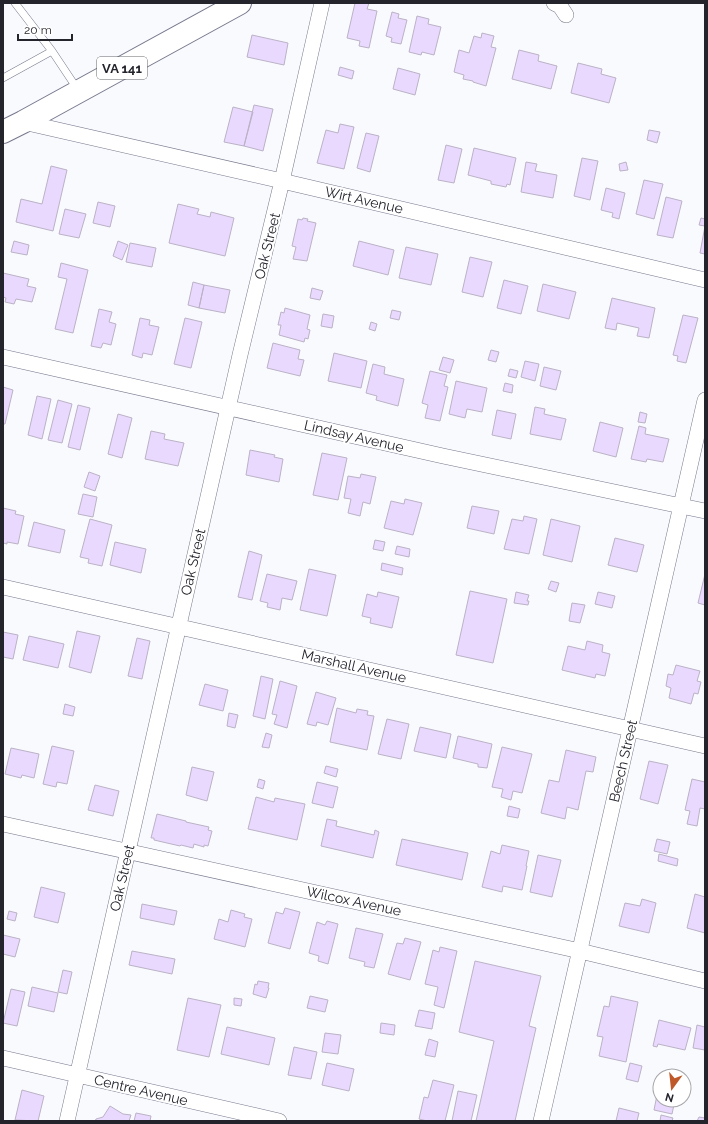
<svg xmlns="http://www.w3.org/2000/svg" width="708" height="1124" viewBox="0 0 708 1124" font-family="Raleway,sans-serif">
  <rect width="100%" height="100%" fill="#f9fafe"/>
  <path fill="#e9d9fe" stroke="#bbb2c6" d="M355,3h14l-2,6 10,2 -8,37 -10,-2 1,-5 -13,-3z
    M392,12l7,2 -1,4 9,2 -6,24 -10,-2 1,-4 -6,-2z
    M417,16l12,3 -1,5 13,3 -7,28 -12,-3 -1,3 -12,-3z
    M482,33l12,3 -3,11 5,1 -10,38 -13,-4v-1l-10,-2 1,-4 -10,-3 5,-22 10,3 5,-17 7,2z
    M252,35l36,8 -4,22 -37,-8z
    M519,50l20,5 -1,6 19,5 -6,23 -39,-10z
    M578,63l24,6 -1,5 15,4 -7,25 -38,-10z
    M340,67l14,4 -2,8 -14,-4z
    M398,68l22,6 -5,21 -22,-6z
    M254,105l19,4 -10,42 -19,-5z
    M233,107l20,5 -9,34 -20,-4z
    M340,124l14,3 -10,42 -27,-6 9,-33 12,3z
    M649,130l11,2 -3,11 -10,-3z
    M366,133l13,3 -9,36 -13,-4z
    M446,145l16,4 -8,34 -16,-3z
    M474,148l42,10 -6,27 -3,-1 -1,3 -15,-3v-3l-23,-6z
    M582,158l16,3 -8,39 -16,-4z
    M526,162l11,2 -2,7 22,4 -4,23 -32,-6z
    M626,162l2,8 -8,1 -1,-7z
    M51,166l16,4 -14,61 -37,-9 5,-23 21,5z
    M644,180l19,4 -9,35 -18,-5z
    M606,188l19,5 -6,26 -7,-2 1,-4 -12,-3z
    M666,197l16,4 -9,37 -16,-3z
    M98,202l17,4 -5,21 -17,-4z
    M178,204l21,5 -2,5 13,3 1,-5 23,6 -9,38 -56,-13z
    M65,209l21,5 -7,24 -20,-4z
    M303,218l5,1 -1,2 9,2 -9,38 -14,-2 3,-12 -4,-1 6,-27 4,1z
    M701,218l4,1v7l-6,-1z
    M705,226v28l-5,-1z
    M14,241l15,4 -2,10 -16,-3z
    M118,241l10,4 -6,15 -9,-4z
    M359,241l35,9 -6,25 -35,-9z
    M130,243l26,5 -4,19 -26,-5z
    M406,247l32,7 -7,31 -32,-7z
    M470,257l22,5 -9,35 -21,-5z
    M61,263l27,7 -15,63 -18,-4 12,-50 -9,-2z
    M3,273l26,6 -2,7 9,2 -4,14 -16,-3 -2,5 -9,-2 1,-4 -3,-1z
    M504,280l24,6 -7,28 -24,-6z
    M193,282l11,3 -5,23 -11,-3z
    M543,284l33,8 -7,27 -32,-8z
    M204,285l26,5 -5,23 -26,-5z
    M312,288l11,3 -3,9 -10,-2z
    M612,298l43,10 -6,30 -12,-2 2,-8 -22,-5 -1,7 -11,-2z
    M285,308l25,7 -3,14 3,1 -2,9 -3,-1 -1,4 -25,-7 2,-10h-3l3,-13 3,1z
    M99,309l13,3 -3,10 7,2 -5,21 -8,-2 -2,5 -10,-2z
    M392,310l9,2 -2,8 -9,-2z
    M323,314l11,2 -2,12 -11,-2z
    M683,315l15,3 -12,45 -9,-2 1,-5 -5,-1z
    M140,318l10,2 -1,5 10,2 -7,28 -9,-2 -1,5 -10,-3z
    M185,318l17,4 -11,46 -17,-4z
    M371,322l6,2 -2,7 -6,-2z
    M273,343l27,7 -2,9 6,1 -4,16 -33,-8z
    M491,350l8,2 -3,10 -8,-2z
    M334,353l33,8 -6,27 -33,-7z
    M443,357l11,3 -4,13 -11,-3z
    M525,361l14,3 -4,17 -14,-4z
    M373,364l12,3 -1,7 20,5 -6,27 -22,-6 1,-4 -11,-3z
    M544,367l17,4 -5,19 -16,-4z
    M510,369l8,2 -2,7 -8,-2z
    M430,371l17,4 -3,11 4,1 -8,34 -15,-3 3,-13 -6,-2z
    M456,381l31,7 -5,24 -15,-3 -2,9 -16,-4z
    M505,383l8,2 -1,8 -9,-2z
    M3,387l10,3 -8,34h-2z
    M37,396l14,3 -9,40 -14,-4z
    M58,400l14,4 -10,39 -14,-3z
    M78,405l12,3 -10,42 -12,-3z
    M535,407l10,2 -1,5 22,5 -5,21 -31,-6z
    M497,410l19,4 -5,25 -19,-4z
    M640,412l7,2 -2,9 -7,-1z
    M118,414l14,4 -10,40 -14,-4z
    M600,422l23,6 -7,29 -23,-6z
    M639,426l7,2 -1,6 24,5 -6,23 -16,-3 -1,3 -15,-3z
    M151,431l14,3 -1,5 20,4 -6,23 -33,-7z
    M250,450l25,5 -1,2 9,2 -4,23 -33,-7z
    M322,453l25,5 -9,42 -25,-5z
    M89,472l11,4 -5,15 -11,-4z
    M361,474l15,3 -6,27 -7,-2 -3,14 -12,-3 3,-14 -7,-1 4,-22 12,2z
    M83,494l14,3 -4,20 -15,-3z
    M405,499l17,4 -9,32 -29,-7 7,-27 13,3z
    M472,506l27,5 -5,23 -27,-6z
    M3,508l13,3 -1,3 9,2 -6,28 -11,-2v2l-4,-1z
    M524,516l13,3 -8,35 -25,-5 8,-30 11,2z
    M90,519l22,6 -10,41 -14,-3 1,-4 -9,-2z
    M551,519l29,7 -8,36 -29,-7z
    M34,522l31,8 -5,23 -32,-7z
    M615,538l29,7 -7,27 -29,-7z
    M375,540l10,2 -2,9 -10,-2z
    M115,542l31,7 -5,24 -31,-8z
    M397,546l13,3 -1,8 -14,-3z
    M249,551l13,4 -10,45 -14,-3z
    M382,563l21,5 -1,7 -21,-5z
    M309,569l27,6 -9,41 -27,-6z
    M267,574l30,7 -5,19 -10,-2 -2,12 -13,-3 1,-4 -8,-2z
    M705,574v31l-7,-2z
    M551,581l8,2 -3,9 -8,-3z
    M470,591l37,8 -14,64 -37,-8z
    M378,592l21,5 -7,31 -22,-5 1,-5 -9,-2 5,-22 10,3z
    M516,592l13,3 -2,6h2l-1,4 -14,-2z
    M598,592l17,4 -3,12 -17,-4z
    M572,603l13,2 -5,18 -11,-2z
    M77,631l23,5 -9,37 -22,-6z
    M3,632l15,3 -5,24 -10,-2z
    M29,636l35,8 -6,24 -35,-8z
    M137,638l13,3 -8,38 -14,-3z
    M587,641l16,4 -1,7 8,2 -5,22 -9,-2 -1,4 -33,-8 6,-24 17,4z
    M676,665l24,6 -3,10 4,1 -3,12 -4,-1 -3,11 -22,-6 2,-10 -5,-2 2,-12 5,1z
    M261,676l12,3 -8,40 -12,-3z
    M280,681l17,5 -10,42 -13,-4 3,-9 -5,-1z
    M205,684l23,6 -5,21 -24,-6z
    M316,692l20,6 -8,27 -11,-3 -1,4 -9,-2z
    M65,704l10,3 -2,9 -10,-2z
    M337,708l19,5 1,-4 11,2 -1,4 7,1 -7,34 -37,-8z
    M229,713l9,2 -3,13 -8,-2z
    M387,719l22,5 -8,35 -23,-5z
    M420,727l31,7 -5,24 -32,-7z
    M266,733l6,2 -3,13 -7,-1z
    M458,736l34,8 -5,24 -9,-1v-3l-25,-6z
    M52,746l22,5 -7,33 -10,-2 -1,5 -13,-3z
    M502,747l30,7 -10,39 -9,-2 -2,9 -10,-3 2,-8 -11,-2z
    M11,748l28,6 -5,24 -12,-3 -1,3 -16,-4z
    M566,750l30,7 -3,15 -7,-1 -8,39 -11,-3 -2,12 -24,-6 8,-33 10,2z
    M649,761l19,4 -10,39 -18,-5z
    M326,766l12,3 -2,8 -12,-4z
    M192,767l22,5 -7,29 -21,-6z
    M259,779l6,2 -2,8 -6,-2z
    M692,779l13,3v27l-5,-1 -3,18 -10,-2 3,-13 -5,-1z
    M317,782l21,5 -5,21 -21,-5z
    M95,785l24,6 -6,25 -25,-6z
    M256,797l18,5 1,-4 30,6 -8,36 -49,-11z
    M509,806l11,3 -2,9 -11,-2z
    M157,814l29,7v1l23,5 -1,3 4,1 -4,15 -4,-1v2l-10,-3 -1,4 -12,-3 -1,1 -26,-6v-2h-3z
    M327,819l10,2 -1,5 38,9 1,-5 4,2 -6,26 -52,-12z
    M402,839l66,14 -6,27 -66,-15z
    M657,839l13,3 -3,12 -13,-3z
    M502,845l27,6 -3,15h1l-5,24 -19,-4 -1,6 -20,-5 9,-36 9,3z
    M659,854l19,5 -1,7 -19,-5z
    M538,855l23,5 -9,37 -22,-5z
    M41,887l24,6 -7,30 -24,-6z
    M695,894l10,3v36l-18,-5z
    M642,899l14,4 -7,30 -30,-7 6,-23 15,3z
    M142,904l35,7 -3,14 -34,-7z
    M285,908l15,4 -10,37 -22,-6 8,-31 7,2z
    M231,910l14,4 -1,3 8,2 -7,28 -31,-8 5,-20 9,3z
    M9,911l8,2 -2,8 -8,-2z
    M327,921l11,3 -10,40 -10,-3 1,-5 -10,-3 8,-31 8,3z
    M356,928l27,6 -9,34 -10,-2 1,-4 -16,-4z
    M3,935l17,4 -5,18 -12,-3z
    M405,938l16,4 -11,38 -22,-6 9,-31 6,1z
    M440,947l17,4 -13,57 -10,-3 4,-18 -13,-3 8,-34 6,2z
    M132,951l43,8 -3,15 -43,-9z
    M475,961l66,15 -12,50 7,2 -21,93h-39l18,-80 -35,-9z
    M63,970l9,2 -5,22 -9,-2z
    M258,981l11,2 -1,5h1l-3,10 -13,-4 2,-10 2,1z
    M32,987l26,6 -4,19 -26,-6z
    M11,989l14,3 -8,34 -14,-3z
    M310,996l18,4 -3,12 -18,-4z
    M611,996l27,6 -12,60 -27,-6 4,-19 -6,-1 7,-30 5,1z
    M188,998l33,7 -12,52 -32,-7z
    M234,998l8,1 -1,7 -7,-1z
    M419,1010l16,3 -3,16 -17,-3z
    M659,1020l32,8 -6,22 -27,-6 -1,3 -4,-1z
    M381,1023l14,2 -1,10 -14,-2z
    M697,1025l8,2v23l-12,-2z
    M227,1027l48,11 -6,27 -48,-11z
    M325,1033l16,2 -3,19 -16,-2z
    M429,1039l9,3 -3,15 -10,-2z
    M294,1047l23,5 -6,27 -23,-4z
    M327,1063l27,6 -5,22 -27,-6z
    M630,1063l12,3 -4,16 -12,-3z
    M433,1080l21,5 -9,36h-18l-8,-2 5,-22 4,1z
    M22,1090l22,6 -6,25 -23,-1z
    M658,1090l2,1v9h15l-3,14 -18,-4z
    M458,1091l19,4 -6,26h-19z
    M110,1106l13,8 8,1 -2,6h-34l1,-2 7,-2z
    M619,1108l20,5 -2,8h-21z
    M136,1113l15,3 -1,5h-16z
    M661,1115l12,3 -1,3h-12z
    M699,1117l6,1v3h-8z"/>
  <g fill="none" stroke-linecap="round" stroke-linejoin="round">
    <defs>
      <path id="service" d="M15,3l37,48 26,39
        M3,78l49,-27"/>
      <path id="minor" d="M554,3l6,3 6,9
        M23,122l259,59 423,99
        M3,357l440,99 262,55
        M3,587l702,159
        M3,824l577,127 125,30
        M3,1058l276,63
        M67,1121l173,-766 42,-174 40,-178
        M541,1121l164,-721"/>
      <path id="primary" d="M3,132l20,-10 217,-119"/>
    </defs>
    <use href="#service" stroke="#77798c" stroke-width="8"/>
    <use href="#minor" stroke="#77798c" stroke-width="16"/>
    <use href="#primary" stroke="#77798c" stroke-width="24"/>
    <use href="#service" stroke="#fff" stroke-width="7"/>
    <use href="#minor" stroke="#fff" stroke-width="15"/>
    <use href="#primary" stroke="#fff" stroke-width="22"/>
  </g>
  <g text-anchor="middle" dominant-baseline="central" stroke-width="4" stroke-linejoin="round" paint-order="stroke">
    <rect fill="#fff" stroke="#65666b" stroke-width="1" x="97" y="57" width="50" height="22" rx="3"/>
    <g font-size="13" font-weight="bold" fill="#23242c">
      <text x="122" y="68">VA 141</text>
    </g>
    <g font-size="14" fill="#23242c" stroke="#fff">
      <text transform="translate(364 200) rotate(13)">Wirt Avenue</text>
      <text transform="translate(267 246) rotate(-76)">Oak Street</text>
      <text transform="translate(354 436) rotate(13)">Lindsay Avenue</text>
      <text transform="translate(193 562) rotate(-77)">Oak Street</text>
      <text transform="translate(354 666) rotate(13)">Marshall Avenue</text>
      <text transform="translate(623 761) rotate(-77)">Beech Street</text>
      <text transform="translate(122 878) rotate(-77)">Oak Street</text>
      <text transform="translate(354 901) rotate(12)">Wilcox Avenue</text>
      <text transform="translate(141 1090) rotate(13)">Centre Avenue</text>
    </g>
  </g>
  <rect width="708" height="1124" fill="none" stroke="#23242c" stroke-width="8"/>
  <g transform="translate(672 1088) rotate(195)"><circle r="19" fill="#ffffff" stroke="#a7a7ab"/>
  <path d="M0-3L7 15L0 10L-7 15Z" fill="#bf5929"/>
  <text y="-6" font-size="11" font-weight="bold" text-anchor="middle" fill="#23242c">N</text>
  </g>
  <path d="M18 34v6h54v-6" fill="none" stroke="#23242c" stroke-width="2"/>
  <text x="24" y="34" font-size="12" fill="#23242c" stroke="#ffffff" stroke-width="3" paint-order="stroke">20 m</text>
</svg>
